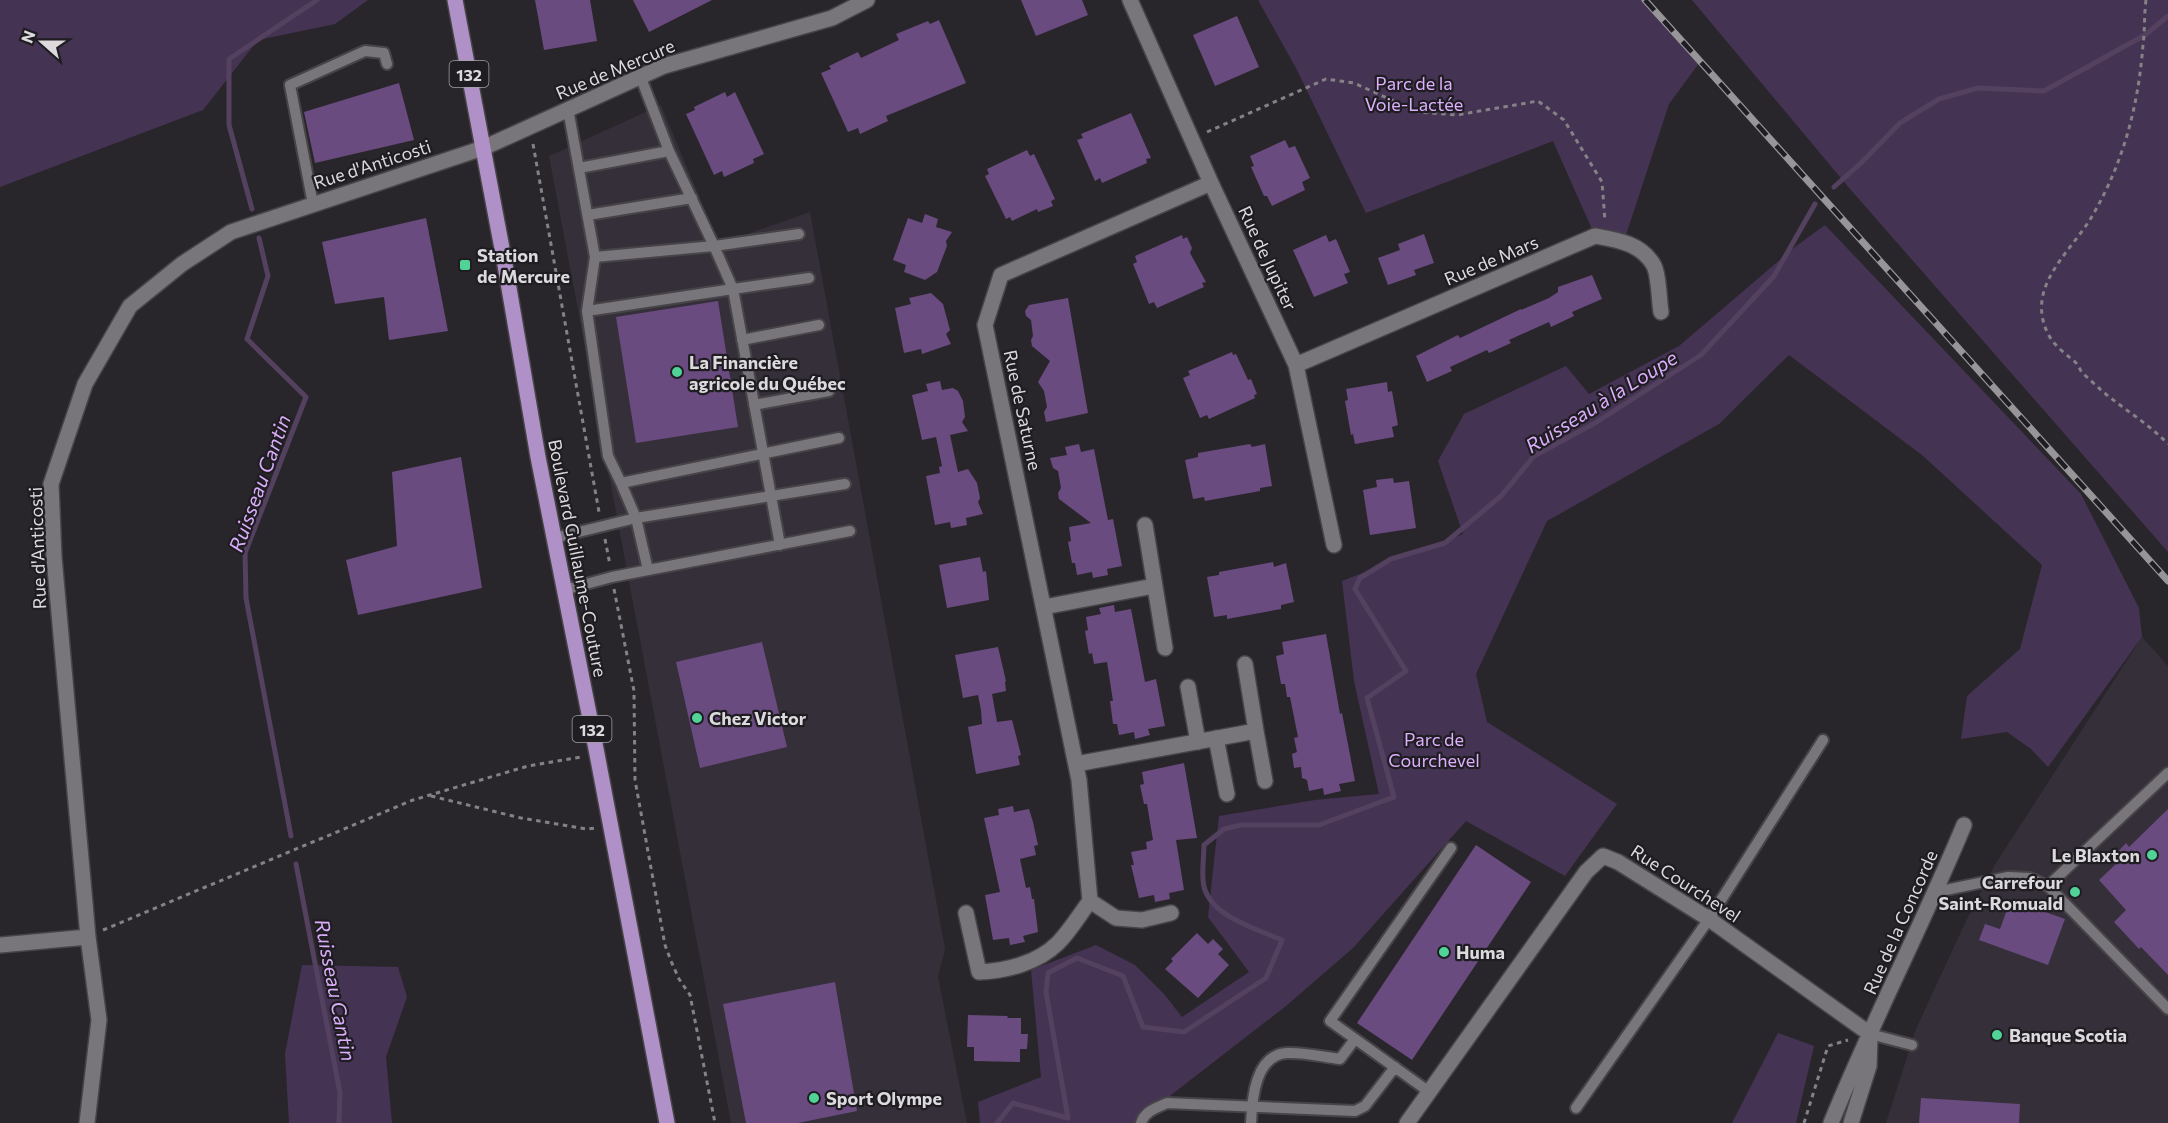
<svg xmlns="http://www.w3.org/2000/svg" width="2168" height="1123" viewBox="0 0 2168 1123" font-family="Commissioner,sans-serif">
  <rect width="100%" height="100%" fill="#29262b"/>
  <path fill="#352f39" d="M661,105l58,139 91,-32 135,737 -7,28 29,146h-236l-182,-967z
    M2142,637l26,29v457h-282l30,-94 50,-108 30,-58z"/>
  <path fill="#453353" d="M0,0h368l-33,24 -77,16 -55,70 -203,77z
    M1258,0h387l55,62 -31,42 -45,137 -29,-5 -42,-95 -187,72 -70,-145z
    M1692,0h476v552l-318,-363z
    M1825,225l256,269 58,114 3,29 -94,130 -17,-18 -24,-17 -46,7 6,-43 53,-47 22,-84 -120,-110 -133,-100 -70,69 -172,97 -71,153 11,48 130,82 -52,72 -99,-55 -113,127 -67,58 -151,117h-155l-2,-21 63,-25 -10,-107 65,-25 39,20 29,29 18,23 67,-45 -41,-55 11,-101 96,-16 64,-6 -25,-113 -12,-100 121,-47 -25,-73 26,-47 102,-48 23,28 90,-48 116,-99z
    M302,965l96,2 9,30 -21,60 6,66h-103l-4,-69z
    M1778,1033l36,13 -18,77h-64z"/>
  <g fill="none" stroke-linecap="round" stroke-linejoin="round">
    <path stroke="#54415f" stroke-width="5" d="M1834,187l28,-25 38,-39 39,-24 39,-11 66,3 101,-56 23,-19
      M252,209l-23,-84v-66l88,-59
      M259,238l9,38 -21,63 59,58 -61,156 1,45 45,238
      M296,864l44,229 -1,30
      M997,1123l16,-20 55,15 -22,-126 2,-19 29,-15 46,18 20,51 41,5 82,-54 16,-38c-25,-11 -70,-23 -78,-53 -3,-13 0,-30 0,-42l20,-16 17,-4h78l75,-28 -27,-99 39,-27 -51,-82 5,-11 31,-19 54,-16 56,-47 33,-40 61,-33 106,-68 73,-79 41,-72"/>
  </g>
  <path fill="#694b7f" d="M535,0h55l7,41 -53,9z
    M633,0h79l-63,32z
    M1021,0h61l6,15 -52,21z
    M1237,16l22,51 -44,19 -22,-51z
    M939,20l27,63 -80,33 2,5 -28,13 -2,-6 -10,4 -27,-59 10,-4 -2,-3 29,-14 3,6 38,-18 -3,-6 32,-13 2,3z
    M399,83l15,57 -99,23 -11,-51z
    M725,92l2,5 8,-5 29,62 -11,5 1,4 -30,14 -2,-6 -8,4 -28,-61 9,-4 -1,-3z
    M1131,113l20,45 -5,1 1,4 -45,20 -2,-5 -5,3 -18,-41 6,-2 -2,-4z
    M1285,140l4,8 6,-2 15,32 -8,4 3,8 -33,16 -5,-10h-3l-13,-29 3,-1 -4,-10z
    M1027,150l3,6 4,-2 21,45 -4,2 2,5 -15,6 -1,-3 -25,12 -2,-4 -4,2 -21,-43 4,-2 -2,-5z
    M925,214l13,5 -2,8 16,5 -6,9 1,5 -10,26 -12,8 -21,-8 2,-7 -13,-5 15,-42 14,5z
    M426,218l22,113 -59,9 -5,-43 -49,7 -13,-62z
    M1424,234l10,29 -20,7 2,5 -28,10 -10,-27 22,-8 -2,-6z
    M1182,235l1,4 4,-2 5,11 -2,5 16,29 -4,1 2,4 -47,21 -3,-6 -5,2 -16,-40 4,-2 -2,-6z
    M1326,235l3,7 7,-3 14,33 -6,2 4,9 -34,14 -21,-47z
    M1592,275l10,24 -30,13 2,4 -23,11 -2,-5 -40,18 2,3 -22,10 -2,-3 -37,17 2,4 -25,11 -11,-26 42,-21 2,3 61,-29v1l28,-12 9,-6v-5z
    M931,293l12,11 7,26 -4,4 5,10 -29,10 -1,-5 -17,4 -9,-45 16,-4 -2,-6z
    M1068,298l20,115 -42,9 -2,-10 3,-5 -3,-16 -6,-9 12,-21 -18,-15 -1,-6 2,-4 -2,-16 -5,-4 -1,-5 4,-6z
    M718,301l20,126 -102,16 -20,-126z
    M1232,352l1,3 3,-1 12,26 3,-1 6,15 -3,1 1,3 -46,21 -2,-4 -7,3 -17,-40 7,-3 -2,-4z
    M940,381l2,9 11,-2 5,3 5,10 2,16 -3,5 6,9 -18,4 8,37 10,-3 9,14 3,15 -2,4 5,12 -17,4 1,7 -16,3 -1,-6 -15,3 -9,-49 14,-3 -1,-6 3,-1 -6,-29 -14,3 -10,-45 16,-4 -2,-7z
    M1387,382l1,10 4,-1 6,34 -6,2 2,10 -39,7 -2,-10 -2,1 -6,-34 3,-1 -2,-11z
    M1079,444l2,8 13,-3 14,71 5,-1 9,47 -15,3 1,6 -15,3 -1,-6 -15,3 -2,-12h-3l-4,-21 3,-1 -2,-14 22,-4 -32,-24 -1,-6 3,-5 -3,-17 -5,-3 -3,-10 17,-3 -2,-8z
    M1250,444l2,3 13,-3 7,42 -12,2v3l-55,10 -1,-4 -11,2 -8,-39 13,-3v-4z
    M461,457l21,131 -124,27 -12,-55 51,-14 -5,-74z
    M1393,478l1,5 15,-2 7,47 -46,7 -7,-45 14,-3 -1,-7z
    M980,557l3,15 3,-1 3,29 -42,8 -8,-43z
    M1273,562l1,5 12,-4 8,39 -13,3v4l-54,10v-4l-13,2 -7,-40 12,-2v-3z
    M1114,605l1,7 16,-3 14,73 11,-3 9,47 -17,3 2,6 -15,4 -1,-7 -15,3 -2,-11h-4l-3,-23h3l-6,-39 -13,2 -2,-11 -3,1 -4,-23 3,-1 -2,-13 15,-3 -2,-6z
    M1326,634l14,80 2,-1 13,68 -16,3 2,7 -17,4 -1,-7 -14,3 -2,-11 -5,-2 -1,-11 -7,1 -2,-14 5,-2 -3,-14 4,-1 -8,-40h-3l-2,-13h-4l-5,-28 8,-2 -2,-12z
    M762,642l25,105 -87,21 -24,-106z
    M998,647l8,34 -1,1 1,9 -14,3 5,28 15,-2 9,35 -3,1 2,9 -44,9 -8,-47 14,-3 -1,-14 -3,-15 -15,3 -8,-43z
    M1184,763l13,75 -21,2 8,50 -15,3 1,6 -15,3 -1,-7 -15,3 -8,-33h3l-3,-13 16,-3 -1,-7 7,-2 -6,-36h-3l-4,-19 4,-1 -2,-12z
    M1013,806l1,6 15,-3 4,13 5,23 -4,1 2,9 -16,4 6,29 4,-1 2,12h2l4,33 -15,4 2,6 -15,3 -1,-7 -16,2 -8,-45 15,-3 -16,-74 15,-3 -1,-6z
    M2168,809v166l-27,-28 -2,2 -25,-27 12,-12 -27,-30 18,-17 -5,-5 14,-15 3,4z
    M1476,845l55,37 -119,178 -55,-37z
    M2014,901l51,18 -17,46 -69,-25 6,-16 15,5 9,-25 3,2z
    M1197,933l11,11 5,-5 10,10 -5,5 11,11 -31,33 -33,-29 8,-8 -2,-2z
    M835,982l22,129 -59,12h-52l-23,-119z
    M968,1015l40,1 -1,2h14v16h7l-1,15h-7v13l-46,-1v-14h-7z
    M1921,1098l99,6 -1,19h-100z"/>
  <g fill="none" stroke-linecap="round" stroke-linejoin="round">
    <defs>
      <path id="lane" d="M641,78l28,73 45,95 85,-12
        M568,109l27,148 119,-11 19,43 -146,22 21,145 13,27
        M579,168l90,-17
        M313,204l-23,-119 75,-34 19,2 3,11
        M588,215l104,-17
        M587,311l8,-54
        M742,340l77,-15
        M754,405l75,-14
        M554,538l82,-20 209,-34
        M780,545l-47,-256 76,-11
        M648,570l-12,-52 -15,-35 218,-45
        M564,590l48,-13 238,-46
        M2048,886l120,-113
        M1936,892l72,-15 22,1 18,8 120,123
        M1870,1034l42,11
        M1428,1091l-98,-70 121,-173
        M1576,1108l133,-189 114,-179
        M1141,1123c4,-12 15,-15 26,-20l188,8 10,-5 30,-39
        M1251,1123c1,-24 4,-68 36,-70 17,-1 36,4 53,6l15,-20"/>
      <path id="street" d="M1130,0l81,183 85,182 38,180
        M1296,365l299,-129c22,4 45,7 58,28 6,9 6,37 8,48
        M1145,525l20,123
        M1044,607l110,-21
        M1188,687l10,55
        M1256,731l9,50
        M1216,738l11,56
        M1076,764l180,-33 -11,-67
        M966,913l13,59c27,-1 59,-9 79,-29 12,-12 22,-29 32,-42
        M1171,913l-29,7 -26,-2 -26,-17 -11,-121 -94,-455 16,-50 210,-92
        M0,945l88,-8
        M87,1123l12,-103 -11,-83 -34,-380 -3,-73 34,-100 45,-78 52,-42 49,-32 252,-84 181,-82 168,-48 35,-18
        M1407,1123l179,-251 17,-16 15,6 91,57 161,115
        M1831,1123c41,-101 91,-197 133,-298
        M1851,1123l18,-57 1,-27"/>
      <path id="primary" d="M455,0l49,259 34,198 59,297 70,369"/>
    </defs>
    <use href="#lane" stroke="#474448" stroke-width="14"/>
    <use href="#street" stroke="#474448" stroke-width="18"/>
    <use href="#primary" stroke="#474448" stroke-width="18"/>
    <path stroke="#848286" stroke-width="3" stroke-dasharray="4.5 4.5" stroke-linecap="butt" d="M2146,0c-2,15 -1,30 -3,45 -5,63 -20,119 -52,173 -22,36 -66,69 -43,116 6,11 16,19 25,26 4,3 6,7 8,11 6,7 14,13 20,19 22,19 47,33 67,54
      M1207,132l119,-53 28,4 64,29 39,3 81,-14 26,19 38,62 3,39
      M533,144l66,368
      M605,539l5,26
      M614,589l20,102 1,89 30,165 6,16 8,18 11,16 25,128
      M431,796l90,22 66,11 8,-1
      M103,930l310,-130 115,-34 53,-9
      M1804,1123l24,-77 20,-6"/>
    <use href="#lane" stroke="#78757b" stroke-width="10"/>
    <use href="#street" stroke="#78757b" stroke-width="15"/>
    <use href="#primary" stroke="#b091c7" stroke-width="15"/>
    <defs>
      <path id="rail" d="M1645,0l523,581"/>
    </defs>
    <use href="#rail" stroke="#979598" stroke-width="7"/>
    <use href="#rail" stroke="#1f1d22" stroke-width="4.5" stroke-dasharray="14" stroke-linecap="butt"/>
  </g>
  <g fill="#51d398" stroke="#1f1d22" stroke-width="2">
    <rect x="459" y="259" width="12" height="12" rx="3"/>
    <circle cx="677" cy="372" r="6"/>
    <circle cx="697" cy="718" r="6"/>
    <circle cx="2152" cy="855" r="6"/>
    <circle cx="2075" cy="892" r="6"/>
    <circle cx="1444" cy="952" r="6"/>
    <circle cx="1997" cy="1035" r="6"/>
    <circle cx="814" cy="1098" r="6"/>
  </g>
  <g text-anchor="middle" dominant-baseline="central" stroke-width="4.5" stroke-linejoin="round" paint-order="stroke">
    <g fill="#1f1d22" stroke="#a3a1a5" stroke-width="1.5">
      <rect x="449.5" y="61" width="39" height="26" rx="4.5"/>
      <rect x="572.5" y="716" width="39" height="26" rx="4.5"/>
    </g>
    <g font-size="16" font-weight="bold" fill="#dcdadd">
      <text x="469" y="74">132</text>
      <text x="592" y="729">132</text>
    </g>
    <g font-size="18" fill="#dcdadd" stroke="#1f1d22">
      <text transform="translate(615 69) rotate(-23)">Rue de Mercure</text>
      <text transform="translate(372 164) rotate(-18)">Rue d'Anticosti</text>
      <text transform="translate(1268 258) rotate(65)">Rue de Jupiter</text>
      <text transform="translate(1491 260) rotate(-23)">Rue de Mars</text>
      <text transform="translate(1023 410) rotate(78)">Rue de Saturne</text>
      <text transform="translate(37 548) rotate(-92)">Rue d'Anticosti</text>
      <text transform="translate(578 558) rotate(79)">Boulevard Guillaume-Couture</text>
      <text transform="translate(1686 883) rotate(33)">Rue Courchevel</text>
      <text transform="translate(1900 922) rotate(-66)">Rue de la Concorde</text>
    </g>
    <g font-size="18" fill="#ddb0fe" stroke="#1f1d22">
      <text x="1414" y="83">Parc de la<tspan x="1414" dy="21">Voie-Lactée</tspan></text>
      <text x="1434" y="739">Parc de<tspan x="1434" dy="21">Courchevel</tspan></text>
    </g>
    <g font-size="18" font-weight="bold" fill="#dcdadd" stroke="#1f1d22" text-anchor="start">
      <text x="477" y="255">Station<tspan x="477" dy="21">de Mercure</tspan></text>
      <text x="689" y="362">La Financière<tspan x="689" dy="21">agricole du Québec</tspan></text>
      <text x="709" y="718">Chez Victor</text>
      <text x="2140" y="855" text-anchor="end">Le Blaxton</text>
      <text x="2063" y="882" text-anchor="end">Carrefour<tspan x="2063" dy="21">Saint-Romuald</tspan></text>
      <text x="1456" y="952">Huma</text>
      <text x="2009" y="1035">Banque Scotia</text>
      <text x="826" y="1098">Sport Olympe</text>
    </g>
    <g font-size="20" font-style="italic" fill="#dbaefc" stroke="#1f1d22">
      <text transform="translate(1601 401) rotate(-32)">Ruisseau à la Loupe</text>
      <text transform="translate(259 483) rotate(-70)">Ruisseau Cantin</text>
      <text transform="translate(336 990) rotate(79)">Ruisseau Cantin</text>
    </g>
  </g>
  <g transform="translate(42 42) rotate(291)" stroke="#1f1d22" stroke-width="4.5" paint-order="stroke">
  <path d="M0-4.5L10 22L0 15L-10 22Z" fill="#dcdadd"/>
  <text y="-9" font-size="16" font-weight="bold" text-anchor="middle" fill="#dcdadd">N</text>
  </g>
</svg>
